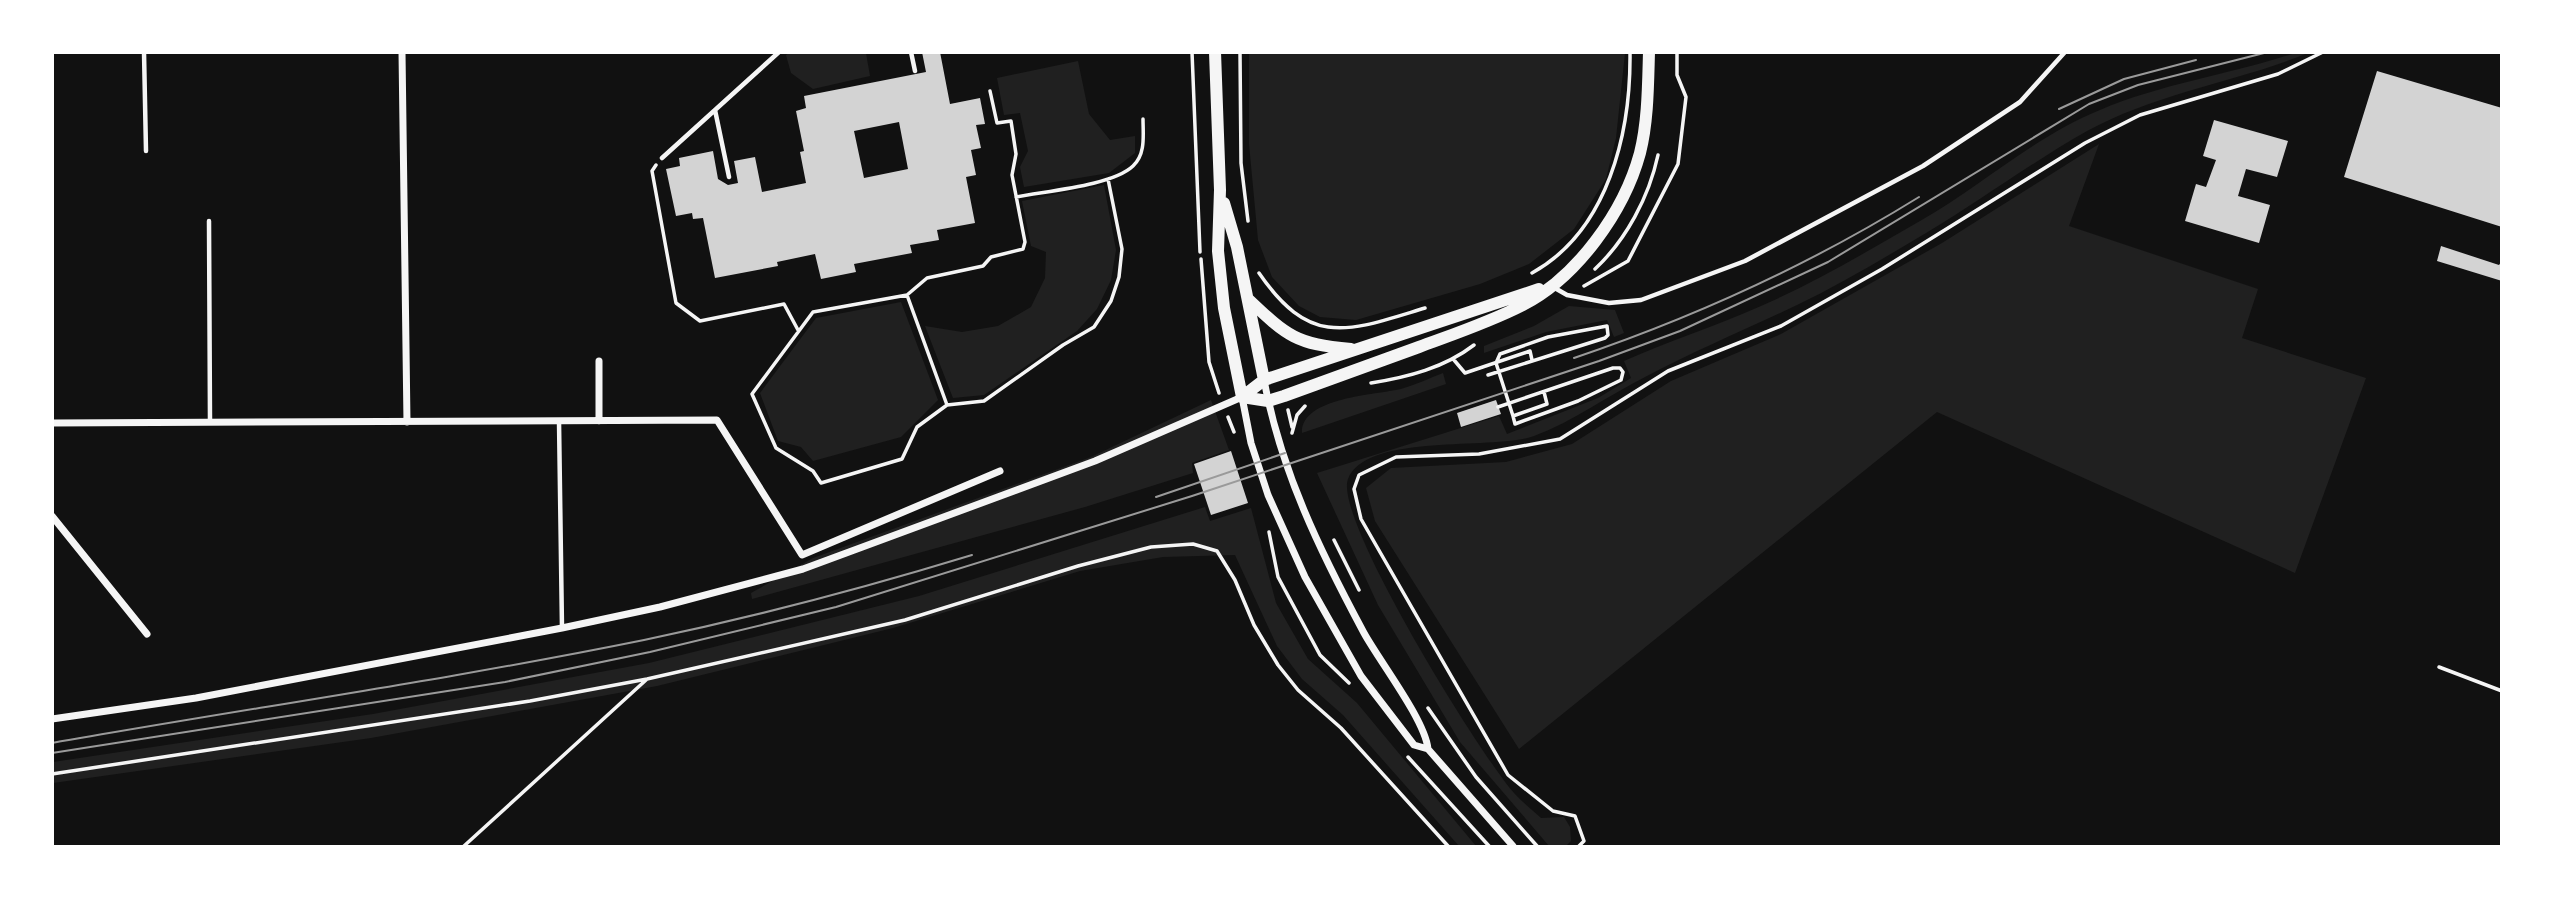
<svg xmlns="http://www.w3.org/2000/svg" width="2554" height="899" viewBox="0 0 2554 899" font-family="Commissioner,sans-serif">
  <rect width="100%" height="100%" fill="#111"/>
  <path fill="#202020" d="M2298,52l10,1c-71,29 -152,40 -221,78 -55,31 -107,70 -161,102 -42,25 -85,51 -129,72 -50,24 -103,46 -152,72 -38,19 -71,44 -111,59 -42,15 -167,-4 -186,43 -15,39 133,277 166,314 8,9 18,17 27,25l23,-1 6,10 1,14 -5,5h-17l-89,-104 -82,-137 -61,-132 182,-57 8,18 91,-36 33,-20 -7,-17c45,-20 92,-35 137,-55 55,-24 107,-55 159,-85 60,-34 115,-85 180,-111 63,-27 133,-36 198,-58z
    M789,53h77l4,23 -57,13 -22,-16 -5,-18z
    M1249,53h376l-9,85 -10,41 -32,50 -45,35 -49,20 -124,36 -36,-3 -21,-11 -27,-29 -14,-37 -9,-96z
    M1078,61l11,53 21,26 25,-4v17l-26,20 -85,14 -4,-20 8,-16 -8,-38 -16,2 -7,-37z
    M2099,144l-30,82 189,63 -16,49 124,40 -71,195 -358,-161 -418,337 -144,-228 -9,-33 25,-20 115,-6 66,-18 99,-63 110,-47 161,-91z
    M1104,185l12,65 -5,30 -14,29 -20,22 -93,64 -31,3 -28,-72 37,6 36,-6 33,-19 14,-29 1,-26 -15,-6 -9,-45z
    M901,302l37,98 -37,37 -88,24 -12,-14 -23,-6 -18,-48 56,-75z
    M1569,306l46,4 9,23 -10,4 -7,-17 -61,12 -62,21v-7l50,-20z
    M1443,373l3,11 -144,49c-1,-36 74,-38 99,-44 14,-4 29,-11 42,-16z
    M1211,400l18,50 -37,13 1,10 -108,34 -333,92 -1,-6 62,-35 278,-101z
    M1205,507l5,14 41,-13 25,95 32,56 49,44 119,143h-17l-116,-131 -41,-36 -25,-33 -42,-91 -72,2 -83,14 -187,57 -236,58 -286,52 -318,45v-21l320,-48 276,-51 270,-67z"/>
  <path fill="#d3d3d3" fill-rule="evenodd" d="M922,52h18l10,52 30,-6 5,26 -9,1 5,23 -10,2 5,25 -10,2 9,46 -38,7 2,10 -29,5 2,8 -58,11 2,8 -35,7 -6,-25 -38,8 1,4 -63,12 -12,-60 -10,1 -1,-6 -16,3 -10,-47 14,-3 -1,-8 34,-7 5,28 10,6 10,-2 -4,-22 21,-4 7,35 44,-9 -6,-31 4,-1 -8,-40 10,-3 -2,-12 122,-24zM899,122l9,47 -44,9 -10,-47z
    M2377,71l125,37v119l-158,-50z
    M2214,120l74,21 -11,36 -31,-8 -8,27 32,9 -11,38 -74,-22 11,-37 10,3 10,-27 -13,-4z
    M2441,246l58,19 3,-4v20l-65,-20z
    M1496,400l5,14 -40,13 -4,-14z
    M1231,451l17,52 -37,12 -17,-51z"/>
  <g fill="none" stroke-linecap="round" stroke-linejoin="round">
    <path stroke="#f5f5f5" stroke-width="3.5" d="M1192,52l8,200
      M1240,52l1,111 7,58
      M990,91l7,32 14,-2 5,33 -4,21 13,67 -2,7 -32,8 -8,9 -56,12 -20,17 40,110 37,-4 79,-56 31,-18 17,-26 8,-24 3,-28 -14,-70
      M656,165l-4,6 24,132 24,18 84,-17 14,26
      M1016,197c29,-6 96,-11 117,-31 13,-12 10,-31 10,-47
      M1201,259l8,103 10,31
      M1595,269c31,-29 54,-72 63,-114
      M1259,273c52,76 90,58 166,35
      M1532,273c76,-42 99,-140 98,-221
      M1584,286l44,-25 50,-97 8,-67 -9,-22v-23
      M907,295l-94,17 -61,82 24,54 37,23 8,12 81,-24 15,-32 30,-22
      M1454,360l11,13 65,-22 2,9
      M1488,375l117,-37 3,-3 -1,-9 -59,11 -48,17 -4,9 17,53 2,8 63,-23 43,-21 2,-8 -3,-4h-7l-115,39
      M1371,383c37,-6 73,-15 103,-38
      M1288,410l4,17
      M1513,416l34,-12 -3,-12
      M1228,417l6,15
      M1292,433l5,-18 8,-9
      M1269,532l9,45 42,78 29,28
      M1334,540l25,50
      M2439,667l63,24
      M1428,708l48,69 61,69
      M1408,757l81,89
      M52,774l478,-73 117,-22 258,-59 173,-54 73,-19 42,-3 24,7 18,29 19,45 24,40 20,25 43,38 107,118
      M464,846l182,-166
      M1579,846l5,-5 -9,-25 -22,-5 -45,-36 -147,-256 -7,-30 5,-14 37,-18 83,-3 81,-15 108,-68 113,-45 101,-57 203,-126 55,-28 138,-41 45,-22"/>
    <path stroke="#f5f5f5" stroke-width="4.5" d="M144,52l2,99
      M911,52l4,19
      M715,110l14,67
      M662,158l117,-106
      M209,221l1,201
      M1553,287l14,8 42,8 32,-3 104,-39 178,-95 97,-64 45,-50
      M559,421l3,207"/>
    <path stroke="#f5f5f5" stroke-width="7" d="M402,52l5,370
      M1264,380c17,91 56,171 100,253 16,29 61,87 64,116
      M599,421v-60
      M52,423l665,-3 85,135 198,-84
      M52,516l95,118
      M52,719l144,-21 366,-70 98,-21 143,-38 292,-108 147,-64 9,46 17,52 37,82 56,99 53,69 14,4 85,97"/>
    <path stroke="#f5f5f5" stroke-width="12" d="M1215,52l5,138 -2,61 6,57 18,89
      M1224,203l13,44 27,133
      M1248,299c40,38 48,45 103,50
      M1242,397l26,4 16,-5c45,-16 90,-33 135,-49 35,-13 71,-25 104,-42 54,-28 101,-93 117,-152 8,-32 8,-67 9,-101
      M1242,397l22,-17 275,-91"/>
    <path stroke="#9a9a9a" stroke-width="2" d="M2059,109l65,-30 72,-19
      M1574,358c121,-41 237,-94 345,-161
      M1156,497l129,-44
      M52,743c198,-35 395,-63 592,-103 110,-23 220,-52 328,-85
      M52,753l453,-71 145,-30 186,-45 356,-111 407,-135 81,-30 148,-69 261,-158 49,-19 130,-33"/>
  </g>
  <rect width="2554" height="899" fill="none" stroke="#ffffff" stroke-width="108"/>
</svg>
